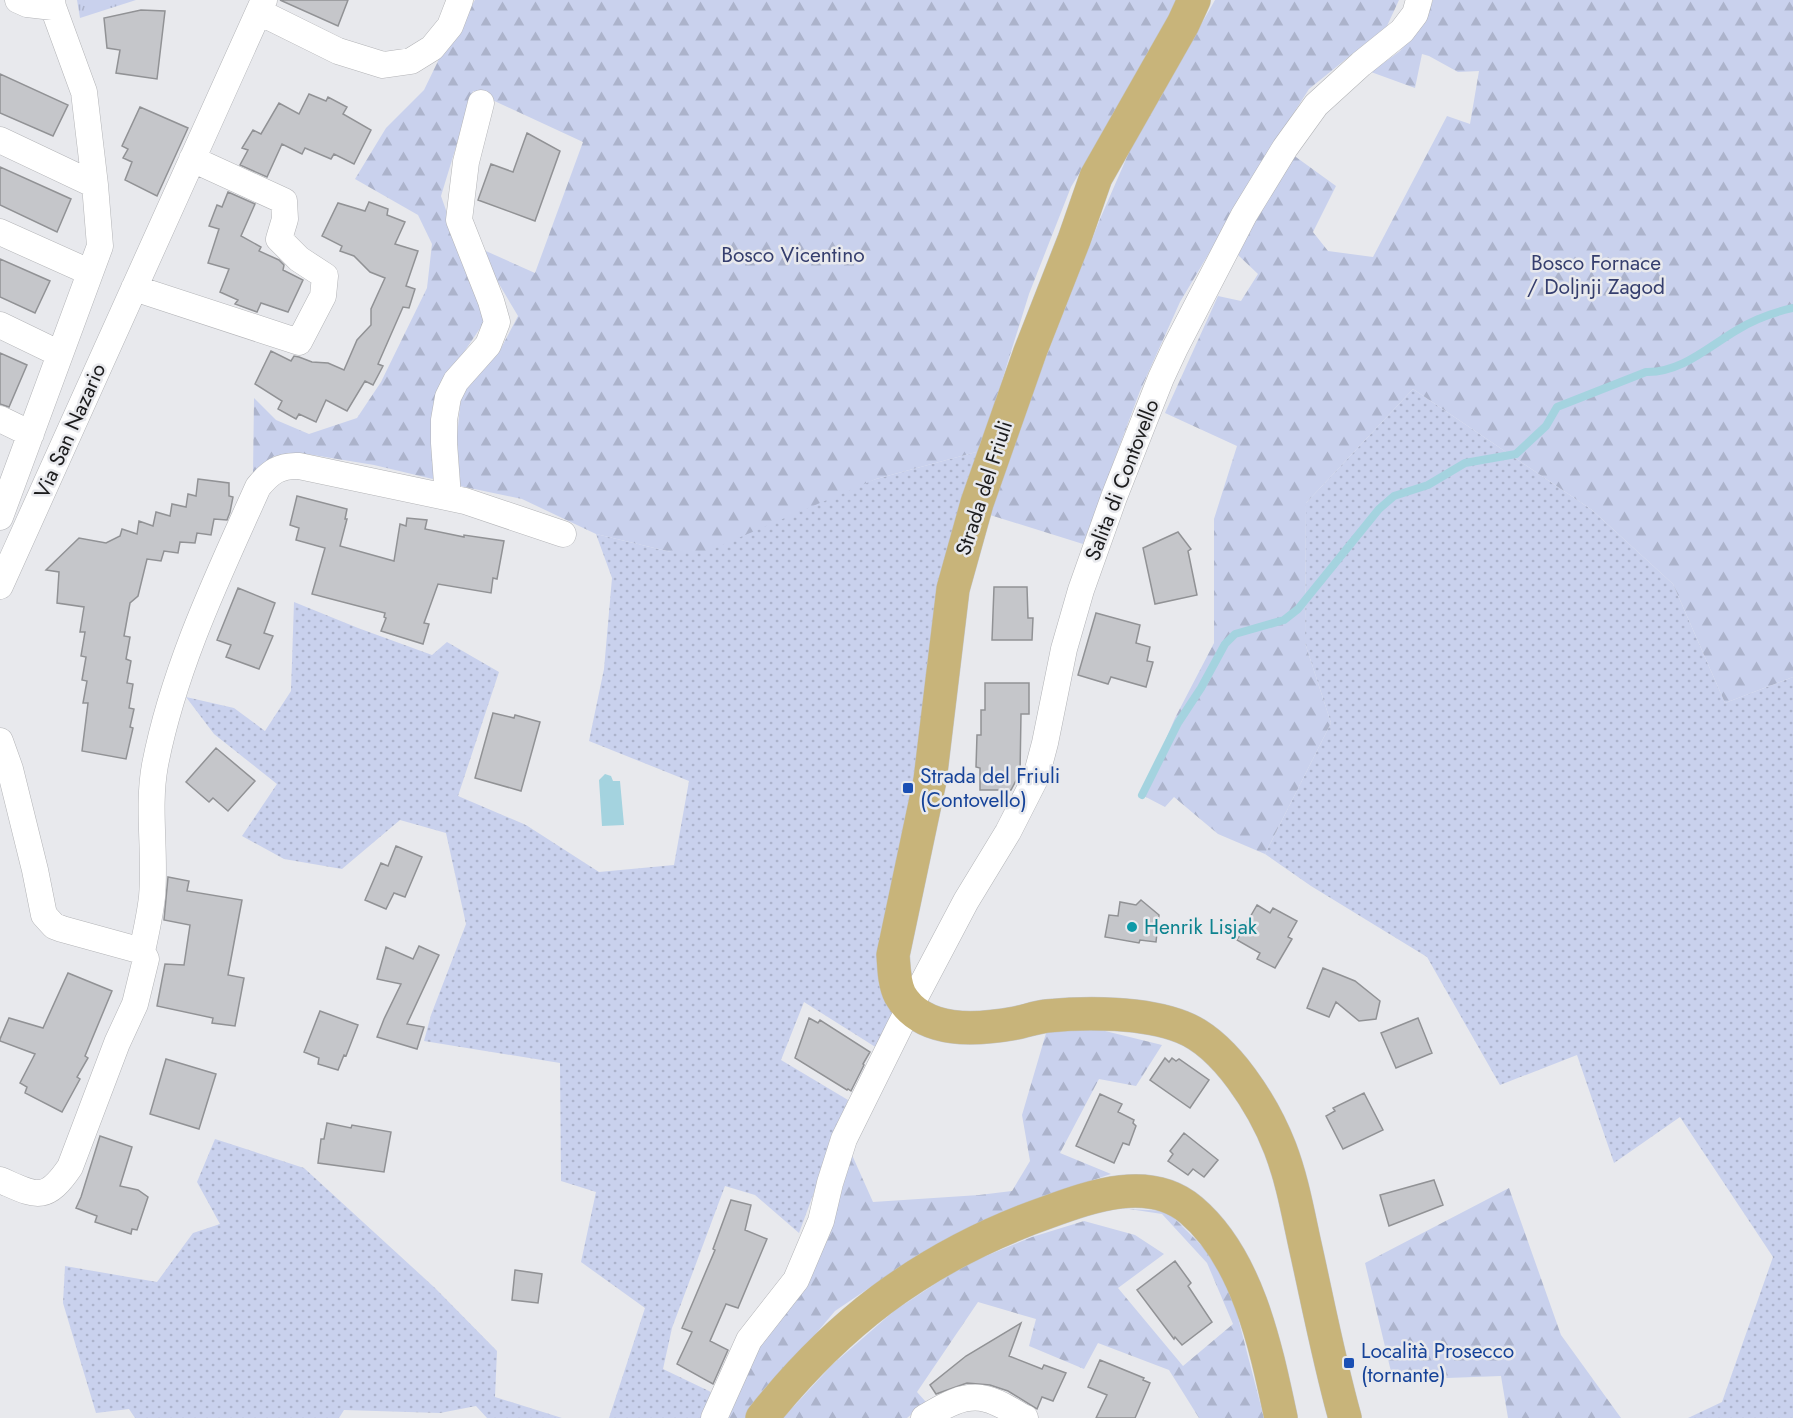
<svg xmlns="http://www.w3.org/2000/svg" width="1793" height="1418" viewBox="0 0 1793 1418" font-family="Jost,sans-serif">
  <defs>
    <pattern id="grass-dots" width="8" height="8" patternUnits="userSpaceOnUse" patternTransform="scale(1.5)"><rect width="8" height="8" fill="#c9d1ed"/><path d="M2 2h.1M6 6h.1" fill="none" stroke="#acb3cb" stroke-width="1.8" stroke-linecap="round"/></pattern>
    <pattern id="forest-firs" width="22" height="20" patternUnits="userSpaceOnUse" patternTransform="scale(1.5)"><rect width="22" height="20" fill="#c9d1ed"/><path d="M5 1l3.5 6h-7zM16 11l3.5 6h-7z" fill="#acb3cb"/></pattern>
    <pattern id="park-tufts" width="24" height="20" patternUnits="userSpaceOnUse" patternTransform="scale(1.5)"><rect width="24" height="20" fill="#c9d1ed"/><path d="M3 7l-1-3M5 7V3M7 7l1-3M15 17l-1-3M17 17v-4M19 17l1-3" fill="none" stroke="#acb3cb"/></pattern>
  </defs>
  <rect width="100%" height="100%" fill="#e8e9ed"/>
  <path fill="url(#grass-dots)" d="M1413,389l179,121 81,74 52,119 68,-26v741h-105l34,-16 51,-145 -93,-140 -66,46 -37,-108 -77,30 -73,-128 -116,-71 -46,-32 66,-131 -26,-80 1,-140z
    M980,451l-84,563 -19,34 -73,-46 -23,58 67,40 -49,133 -44,-38 -30,-9 -53,142 -9,41 48,23 -10,26h-92l36,-110 -64,-46 15,-70 -35,-11 -1,-118 -136,-22 7,-26 35,-91 -20,-91 -46,-13 -58,49 -58,-10 -42,-23 35,-52 -63,-50 -28,-37 48,11 31,23 26,-40 3,-89 64,26 74,27 15,-13 52,30 -41,124 68,29 73,47 75,-7 15,-84 -100,-40 15,-72 8,-91 -16,-44 75,18 205,-73z
    M215,1139l89,29 131,120 62,63 -2,46 67,21h-75l-11,-12 -36,7 -96,-3 -5,8h-204l-6,-9 -33,4 -33,-110 2,-37 92,16 36,-49 27,-9 -23,-42z"/>
  <path fill="url(#forest-firs)" d="M475,0h702l-18,40 -88,147 -42,107 -49,157 -104,28 -168,72 -37,1 -75,-18 -74,-35 -62,-13 -3,-49 4,-42 38,-43 19,-36 -41,-69 58,26 48,-131 -110,-51 -32,105 44,125 -48,71v88l-63,-15 -67,-11 -33,2 -21,18 1,-76 22,22 33,14 48,-16 24,-36 46,-94 5,-44 -14,-29 -63,-36 31,-51 38,-38 16,-33z
    M1215,0h184l-12,26 -78,63 -35,55 -94,158 -40,89 -57,153 -93,-29 19,-63 91,-233 30,-69z
    M1433,0h360v677l-68,26 -52,-119 -81,-74 -179,-121 -107,114 -1,140 26,80 -66,131 -47,-20 -44,-37 -9,10 -23,-12 33,-77 39,-75v-124l23,-73 -72,-33 53,-117 23,5 17,-27 -20,-19 51,-103 47,34 -23,46 15,19 45,6 74,-141 23,8 9,-53 -21,1 -29,-16 -7,-2 -7,34 -44,-16 29,-21 24,-28z
    M1049,1023l48,6 65,16 -26,41 -37,-7 -39,74 51,21 -78,26 -64,29 -63,34 -71,48 -90,107h-21l31,-66 75,-122 22,-75 21,47 106,-7 33,-4 18,-30 -8,-46z
    M1509,1188l52,147 60,83h-113l-7,-42 -108,4 -28,-117z
    M1129,1209l38,2 45,45 23,50 29,112h-65l-30,-48 -71,-27 -14,26 -55,-23 7,-27 -58,-17 -61,90 9,10 -19,16h-124l49,-53 62,-54 70,-46 68,-28 52,-16 51,14 29,19 -46,34 65,78 50,-42 -26,-61 -45,-49z"/>
  <path fill="url(#park-tufts)" d="M77,0h59l-56,18z"/>
  <path fill="#a4d3df" d="M605,774l6,2 2,5h7l4,44 -22,1 -3,-46z"/>
  <g fill="none" stroke-linecap="round" stroke-linejoin="round">
    <path stroke="#a4d3df" stroke-width="8" d="M1142,795l36,-72 23,-35 24,-44 10,-10 49,-14 14,-11 81,-100 15,-13 34,-11 37,-22 51,-9 30,-28 11,-19 89,-35c35,1 62,-25 91,-42 16,-10 38,-18 56,-22"/>
  </g>
  <path fill="#c5c6ca" stroke="#919295" stroke-width="1.5" d="M280,0h68l-10,26z
    M141,10l24,1 -8,68 -41,-6 4,-23 -13,-2 -3,-30z
    M0,74l68,31 -15,31 -53,-23z
    M309,94l17,7 2,-4 19,10 -4,7 28,16 -17,34 -20,-10 -3,5 -26,-11 -3,6 -20,-10 -15,33 -27,-12 8,-15 -6,-2 11,-18 8,4 18,-31 20,11z
    M140,107l48,21 -31,68 -32,-16 7,-18 -9,-4 5,-9 -6,-3z
    M527,133l33,18 -25,70 -57,-21 13,-36 22,8z
    M0,167l71,32 -14,33 -57,-27z
    M228,192l27,12 -14,32 20,11 -2,4 20,9 5,5 -1,5 20,10 -15,32 -27,-9 -4,9 -22,-8 3,-4 -18,-8 9,-23 -21,-6 11,-34 -10,-3 8,-21 5,2z
    M369,202l19,7 -1,6 18,7 -10,22 23,7 -12,35 9,3 -6,19 -6,-1 -25,57 5,2 -10,19 -8,-4 -18,30 -21,-11 -10,22 -17,-8 -3,5 -18,-10 4,-8 -27,-17 16,-33 20,10 3,-5 5,1 13,5 16,1 16,7 13,-30 14,-15v-16l14,-31 -15,-6 -16,-16 -14,-5 2,-5 -20,-10 16,-33 27,8z
    M0,259l50,22 -15,32 -35,-16z
    M0,353l27,12 -18,42 -9,-3z
    M198,479l31,4v13l4,1 -3,15 -3,8 -13,-1 -3,16 -14,-2 -2,10 -15,-1 -2,11 -14,-2 -3,10 -14,-2 -9,37 -8,7 -6,33 6,1 -4,22 5,2 -4,22 6,1 -4,24 5,1 -4,18 3,1 -7,31 -44,-8 6,-48h-5l4,-22 -5,-1 4,-23 -5,-1 4,-24h-5l4,-25 -27,-4 2,-31 -13,-2 33,-32 27,5 14,-7 2,-7 15,5 2,-13 14,5 3,-14 14,4 2,-12 14,3 2,-13 8,2z
    M297,496l50,13 -2,10h2l-7,27 54,15 6,-37 6,2 1,-8 20,2 -2,9 39,8v-2l40,6 -7,38 -4,-1 -2,15 -53,-9 -14,39 5,1 -6,20 -42,-13 5,-13 -2,-1 1,-4 -73,-19 13,-46 -29,-8 3,-12 -9,-3z
    M1178,532l13,17 -3,2 9,44 -42,9 -12,-56z
    M994,587h33l1,31h5l-1,22h-40z
    M238,588l37,15 -11,30 9,3 -14,33 -33,-12 5,-12 -14,-5z
    M1096,613l44,12 -4,18 14,4 -3,14 6,1 -7,25 -35,-10 -3,7 -30,-9z
    M985,683h44v31h-8l-1,59 -9,17h-31v-22l-4,-1 1,-32h4v-25h4z
    M493,713l21,5 1,-3 25,7 -19,69 -46,-13z
    M216,748l39,33 -27,30 -15,-13 -4,4 -23,-20z
    M396,846l26,11 -17,40 -11,-4 -8,16 -21,-9 16,-37 7,3z
    M168,877l21,4 -2,10 55,9 -14,75 16,3 -9,48 -23,-3 1,-5 -56,-12 8,-42 19,1 6,-40 -26,-5z
    M1141,900l18,15 -3,27 -16,-2 -1,3 -34,-6 4,-22 9,1 2,-14 16,3z
    M1257,905l13,8 3,-5 24,13 -9,16 4,2 -17,29 -18,-9 3,-6 -23,-13z
    M419,946l20,9 -32,69 17,3 -7,22 -40,-12 7,-18 17,-35 -24,-5 9,-32 27,12z
    M1323,968l32,13 25,20 -4,18 -17,2 -23,-19 -7,15 -22,-9z
    M68,973l44,18 -27,65 3,2 -11,19 3,2 -18,33 -37,-19 2,-6 -7,-4 15,-29 -35,-13v-2l9,-21 34,10z
    M320,1011l38,14 -12,31 -2,-1 -6,15 -20,-6 1,-6 -15,-6z
    M809,1018l9,5 2,-3 50,32 -7,12 1,1 -13,26 -3,-2 -1,1 -52,-32z
    M1418,1018l14,35 -36,15 -15,-35z
    M1165,1058l4,4 3,-4 4,3 3,-2 30,21 -19,28 -40,-28z
    M166,1059l50,15 -17,55 -49,-15z
    M1364,1093l19,37 -40,19 -17,-33 9,-5 -2,-3z
    M1100,1094l22,10 -4,8 16,8 -1,3 3,3 -7,19 -6,-2 -9,20 -38,-17z
    M327,1123l24,5 1,-3 39,7 -7,40 -66,-9 3,-24h3z
    M1184,1133l34,27 -14,17 -11,-8 -5,6 -20,-14 5,-7 -3,-3z
    M100,1136l32,11 -12,39 18,4 10,7 -11,33 -5,-1 -1,5 -36,-12 2,-6 -21,-8 5,-11z
    M1434,1180l9,25 -54,21 -9,-31z
    M731,1200l20,5 -6,25 22,9 -29,69 -12,-4 -16,37 18,9 -15,34 -36,-20 15,-32 -10,-4 33,-78 -2,-1z
    M1175,1261l16,22 -3,3 24,36 -30,23 -7,-8 -1,2 -37,-49z
    M515,1270l27,4 -4,29 -26,-3z
    M1021,1323l-12,33 33,13 2,-4 22,8 -13,28 -11,-4 -5,12 -29,-18 -18,-6 -23,-2 -31,11 -6,-9 36,-29z
    M1100,1360l44,18 -1,2 7,3 -15,35h-39l11,-23 -19,-8z"/>
  <g fill="none" stroke-linecap="round" stroke-linejoin="round">
    <defs>
      <path id="minor" d="M18,0l9,4 26,3
        M259,12l79,39 45,14 28,-4 21,-13 18,-22 10,-26
        M0,140l95,45
        M0,232l89,40
        M134,288l165,54 24,-46 2,-20 -26,-17 -20,-20 6,-20 -1,-18 -92,-42
        M0,325l60,29
        M0,419l31,15
        M448,497l-4,-54v-23l4,-23 8,-16 32,-36 9,-23 -6,-21 -32,-81 7,-58 15,-59
        M0,517l100,-271 -5,-61 -11,-93 -31,-85 -1,-7
        M0,586l264,-586
        M0,741l10,28 25,101 9,45 10,11 8,3 80,22
        M0,1180c35,15 45,24 70,-13l47,-124 18,-39 11,-45 -4,-8c4,-18 8,-36 10,-54 4,-44 -5,-89 3,-132 19,-98 63,-189 103,-278 12,-15 22,-22 41,-21l166,35 98,33
        M714,1418l35,-78 47,-60 25,-59 9,-38 14,-44 56,-113 66,-125 42,-69 28,-55 9,-34 19,-94 17,-59 33,-93 47,-119 14,-30 69,-133 41,-67 31,-43 45,-41 41,-33 13,-17 4,-14
        M924,1418c18,-11 40,-25 62,-19 14,3 27,13 39,19"/>
      <path id="major" d="M1194,0l-11,24 -87,153 -22,63 -44,112 -53,151 -24,86 -23,191 -37,175c1,13 1,28 7,40 23,40 78,35 116,28 10,-2 21,-6 31,-7 40,-4 97,-4 135,11 44,17 82,80 98,121 12,31 18,65 25,97 13,58 24,116 40,173
        M762,1418c35,-44 74,-84 119,-118 51,-38 107,-67 167,-88 44,-16 102,-37 143,-2 57,48 75,138 90,208"/>
    </defs>
    <use href="#minor" stroke="#b3b4b7" stroke-width="27"/>
    <use href="#major" stroke="#c4c4c4" stroke-width="34"/>
    <use href="#minor" stroke="#fff" stroke-width="26"/>
    <use href="#major" stroke="#c8b47a" stroke-width="33"/>
  </g>
  <g fill="#1a4fb4" stroke="#e8e9ed" stroke-width="2">
    <rect x="902" y="782" width="12" height="12" rx="3"/>
    <rect x="1343" y="1357" width="12" height="12" rx="3"/>
  </g>
  <circle fill="#0f9aa8" stroke="#e8e9ed" stroke-width="2" cx="1132" cy="927" r="6"/>
  <g text-anchor="middle" dominant-baseline="central" stroke-width="5" stroke-linejoin="round" paint-order="stroke">
    <g font-size="21" fill="#353e6e" stroke="#e8e9ed">
      <text x="793" y="255">Bosco Vicentino</text>
      <text x="1596" y="263">Bosco Fornace<tspan x="1596" dy="24">/ Doljnji Zagod</tspan></text>
    </g>
    <g font-size="21" fill="#1b1b1c" stroke="#e8e9ed">
      <text transform="translate(70 431) rotate(-66)">Via San Nazario</text>
      <text transform="translate(1122 480) rotate(-69)">Salita di Contovello</text>
      <text transform="translate(984 488) rotate(-72)">Strada del Friuli</text>
    </g>
    <g font-size="21" fill="#164399" stroke="#e8e9ed" text-anchor="start">
      <text x="920" y="776">Strada del Friuli<tspan x="920" dy="24">(Contovello)</tspan></text>
      <text x="1361" y="1351">Località Prosecco<tspan x="1361" dy="24">(tornante)</tspan></text>
    </g>
    <g font-size="21" fill="#0d838f" stroke="#e8e9ed" text-anchor="start">
      <text x="1144" y="927">Henrik Lisjak</text>
    </g>
  </g>
</svg>
